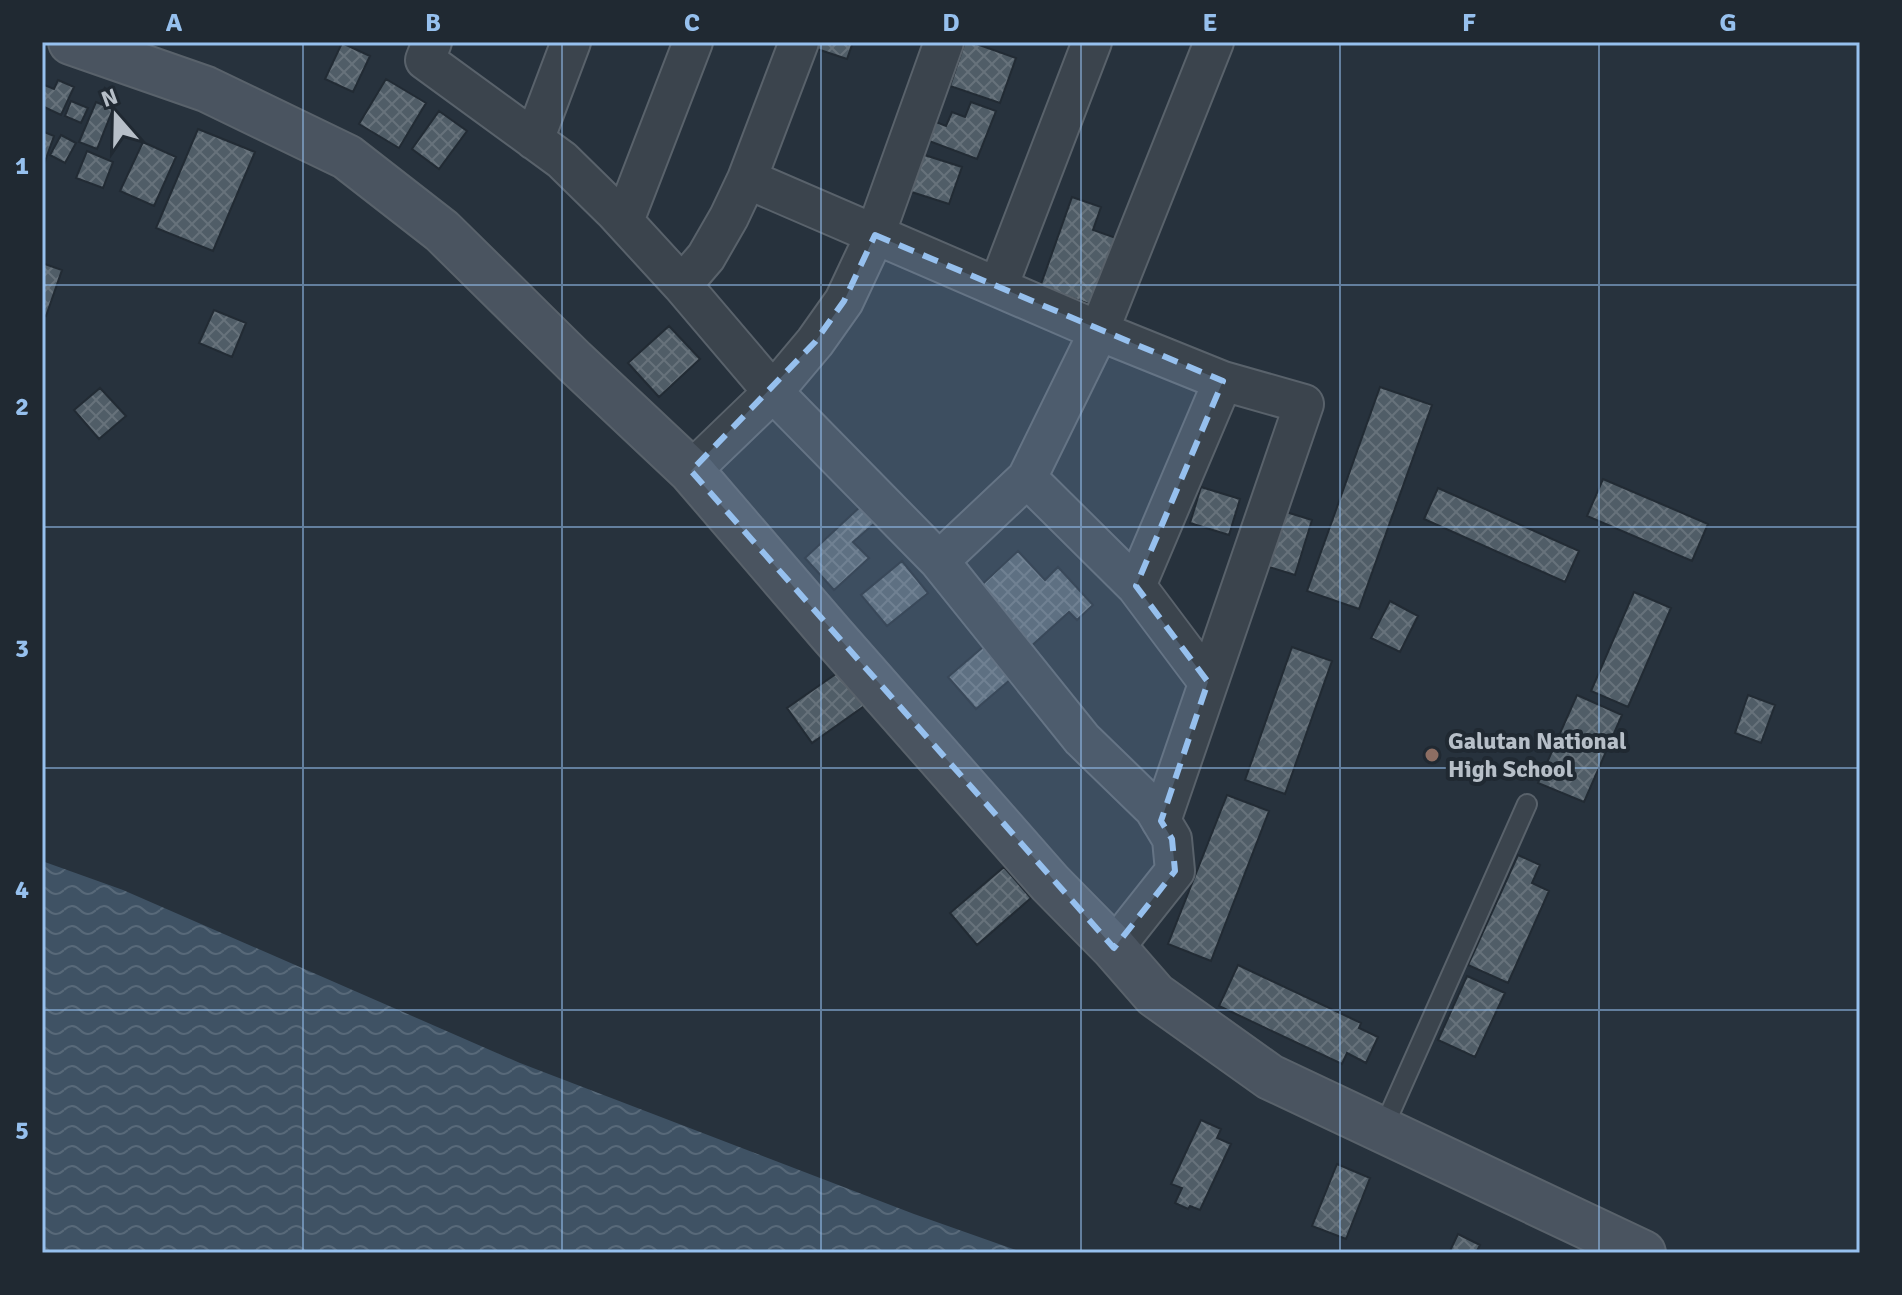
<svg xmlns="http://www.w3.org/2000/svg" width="1902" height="1295" viewBox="0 0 1902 1295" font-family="Signika,sans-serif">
  <defs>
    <pattern id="water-waves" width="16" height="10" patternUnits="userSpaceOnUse" patternTransform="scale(2)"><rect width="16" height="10" fill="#3f5264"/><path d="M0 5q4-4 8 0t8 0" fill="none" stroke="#586979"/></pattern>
    <pattern id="building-cross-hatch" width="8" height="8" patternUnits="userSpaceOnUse" patternTransform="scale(2)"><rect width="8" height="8" fill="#505d67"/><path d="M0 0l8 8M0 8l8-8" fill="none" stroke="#67727b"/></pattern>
  </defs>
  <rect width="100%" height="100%" fill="#27323d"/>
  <path fill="url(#water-waves)" d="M42,861l81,29 397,173 394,151 110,39h-982z"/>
  <path fill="url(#building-cross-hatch)" stroke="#222b34" stroke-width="2" d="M816,42h37l-6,17 -33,-11z
    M965,42h6l45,16 -16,45 -50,-17z
    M342,43l28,13 -17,36 -28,-13z
    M386,79l40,24 -27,45 -40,-24z
    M58,80l16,7 -13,28 -19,-9v-22l12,5z
    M71,101l17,7 -7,15 -16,-7z
    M96,102l17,7 -16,40 -18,-7z
    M971,102l25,9 -19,48 -48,-18 7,-19 10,4 6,-14 13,5z
    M439,111l28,20 -28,38 -27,-20z
    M198,129l57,23 -42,99 -57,-23z
    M42,131l12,5 -11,31h-1z
    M61,135l15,8 -11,20 -15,-8z
    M143,142l33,15 -22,49 -34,-15z
    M87,151l26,11 -10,26 -27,-10z
    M912,151l50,16 -13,37 -50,-16z
    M1072,197l29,10 -8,23 23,8 -24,67 -52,-18z
    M42,263l20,7 -16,46 -4,-1z
    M214,310l32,13 -14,34 -33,-14z
    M669,326l31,33 -41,38 -31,-34z
    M1380,387l52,18 -73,204 -52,-18z
    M100,388l26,28 -27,23 -25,-29z
    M1603,479l105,45 -16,37 -105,-45z
    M1201,487l39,12 -11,36 -39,-12z
    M1438,488l141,63 -14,31 -141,-63z
    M861,506l15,16 -23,20 16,16 -35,32 -29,-32z
    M1273,508l39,12 -17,55 -39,-12z
    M1018,551l27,29 13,-13 35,38 -16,15 -8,-8 -41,37 -54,-57z
    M902,561l26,32 -41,33 -26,-31z
    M1634,592l37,16 -43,99 -37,-16z
    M1390,601l28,15 -18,36 -29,-14z
    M983,647l28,32 -35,30 -28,-32z
    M1292,647l40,14 -47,133 -40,-14z
    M843,669l24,35 -55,39 -25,-35z
    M1577,695l45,20 -38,87 -46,-19z
    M1748,695l27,10 -14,38 -26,-10z
    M1227,795l42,16 -58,150 -43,-17z
    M1518,855l22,10 -8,18 17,8 -41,92 -40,-18z
    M1004,867l27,31 -54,47 -27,-32z
    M1238,965l123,58 -2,5 19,9 -12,26 -19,-10 -5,11 -123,-58z
    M1467,976l38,17 -30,64 -37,-17z
    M1201,1120l20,9 -4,9 14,6 -31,66 -10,-4 -2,3 -13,-6 7,-15 -11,-4z
    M1337,1164l33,14 -24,61 -34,-13z
    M1458,1234l22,11 -4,8h-27z"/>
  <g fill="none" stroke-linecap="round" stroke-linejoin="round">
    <defs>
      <path id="lane" d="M1382,1131l145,-327"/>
      <path id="street" d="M432,42l-7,18 137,100 53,52 67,73 91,107 166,169 143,178 72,70 18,30 3,32 -61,77
        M534,140l37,-98
        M747,179l352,152 124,50 81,23 -143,417
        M624,221l69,-179
        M682,285l24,-28 23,-40 18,-38 52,-137
        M998,287l94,-245
        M691,471l82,-79 42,-50 29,-41 31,-66 69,-193
        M1027,478l109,108 72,96
        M939,561l88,-83 72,-147 115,-289
        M1136,586l87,-205"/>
      <path id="secondary" d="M71,42l135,47 141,68 95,74 132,130 117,110 140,163 219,249 64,65 41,47 115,82 373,176"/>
    </defs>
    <use href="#lane" stroke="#59626b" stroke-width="22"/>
    <use href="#street" stroke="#59626b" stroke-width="42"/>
    <use href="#secondary" stroke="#59626b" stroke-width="48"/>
    <use href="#lane" stroke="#3b444d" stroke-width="18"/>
    <use href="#street" stroke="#3b444d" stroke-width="38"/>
    <use href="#secondary" stroke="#4a5460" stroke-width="44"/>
  </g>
  <path fill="#96c0ee" fill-opacity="0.2" stroke="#96c0ee" stroke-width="6" stroke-dasharray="16 10" stroke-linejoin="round" d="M875,235l348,146 -87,205 72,96 -47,139 11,18 3,32 -61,77 -423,-477 124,-129 29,-41z"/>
  <path fill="none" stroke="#96c0ee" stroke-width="2" stroke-opacity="0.55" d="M303,42v1211M562,42v1211M821,42v1211M1081,42v1211M1340,42v1211M1599,42v1211M42,285h1818M42,527h1818M42,768h1818M42,1010h1818"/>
  <circle fill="#8d6e63" stroke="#202932" stroke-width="3" cx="1432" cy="755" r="8"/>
  <g text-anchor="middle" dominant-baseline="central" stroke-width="8" stroke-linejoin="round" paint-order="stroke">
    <g font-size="24" font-weight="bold" fill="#b7bfc8" stroke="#202932" text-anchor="start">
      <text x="1448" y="741">Galutan National<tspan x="1448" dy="28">High School</tspan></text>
    </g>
  </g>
  <rect width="1902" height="1295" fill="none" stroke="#202932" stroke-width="88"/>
  <g transform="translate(116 116) rotate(340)" stroke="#202932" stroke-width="6" paint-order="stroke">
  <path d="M0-6L14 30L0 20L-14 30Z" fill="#b7bfc8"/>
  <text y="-12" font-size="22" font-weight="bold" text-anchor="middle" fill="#b7bfc8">N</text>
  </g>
  <rect x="44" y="44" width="1814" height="1207" fill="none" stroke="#96c0ee" stroke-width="3"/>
  <g font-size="26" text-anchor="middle" font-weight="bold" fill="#96c0ee">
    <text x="174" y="31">A</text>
    <text x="433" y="31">B</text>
    <text x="692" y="31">C</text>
    <text x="951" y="31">D</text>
    <text x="1210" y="31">E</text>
    <text x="1469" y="31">F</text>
    <text x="1728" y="31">G</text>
    <text x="22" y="174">1</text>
    <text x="22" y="415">2</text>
    <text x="22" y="657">3</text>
    <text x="22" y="898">4</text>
    <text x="22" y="1139">5</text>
  </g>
</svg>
